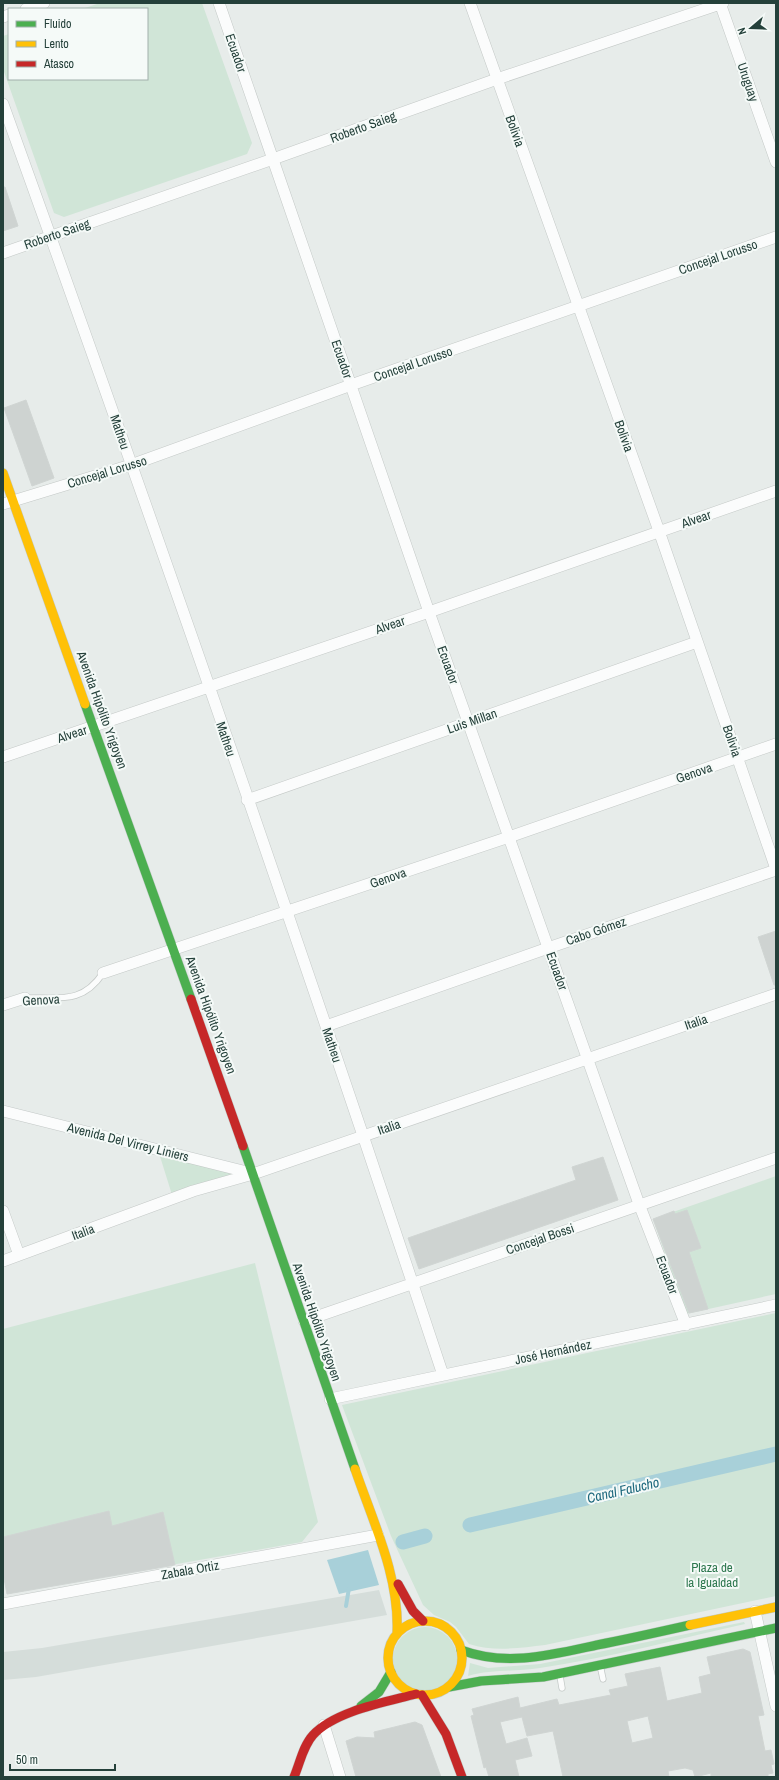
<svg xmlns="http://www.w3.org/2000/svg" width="779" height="1780" viewBox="0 0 779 1780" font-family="'Archivo Narrow',sans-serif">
  <rect width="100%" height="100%" fill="#e7ecea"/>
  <path fill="#d5ddda" d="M379,1590l8,25 -351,62 -33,3v-28l39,-4z"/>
  <path fill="#d0e5d7" d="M100,3h102l50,140 -5,11 -183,63 -10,-4 -51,-144v-33l6,-2v45h138v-70h-65z
    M158,1150l83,27 -68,21z
    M776,1176v118l-90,20 -33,-95z
    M255,1263l63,259 -16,20 -295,52 -4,-21v-244z
    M776,1313v283l-231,49c-25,3 -51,7 -76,-1l-13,-17 -6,-5 -16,-7 -11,-10 -32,-69 -49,-131z
    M744,1622l1,2c-68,15 -136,34 -205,44 -24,4 -49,1 -72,8l2,-13 18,5 52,-4z
    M393 1659a32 32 0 1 1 64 0a32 32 0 1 1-64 0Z"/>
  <path fill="#a8d0d9" d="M368,1550l11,35 -40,9 -12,-34z"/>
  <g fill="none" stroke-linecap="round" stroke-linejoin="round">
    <path stroke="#a8d0d9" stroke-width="4" d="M346,1606l3,-18"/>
    <path stroke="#a8d0d9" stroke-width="15" d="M470,1525l306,-71
      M403,1542l22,-6"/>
  </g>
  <path fill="#ced3d1" stroke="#d0d5d3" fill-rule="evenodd" d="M3,187h2l13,39 -15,5z
    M26,400l28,78 -22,8 -28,-78z
    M776,931v54h-2l-16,-48z
    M603,1157l15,43 -199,69 -11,-31 168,-58 -4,-13z
    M687,1210l14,38 -12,4 19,57 -19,4 -36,-94 21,-8 1,3z
    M109,1511l3,15 51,-14 12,53 -168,29 -4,-21v-36z
    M743,1649l7,3 14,63 -6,1 7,35 6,-1 3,14 -3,1 2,8 -5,1v3h-57v-4l-16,4 -2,-7 -8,-2 -17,3 1,6h-106l-10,-46 -26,5 -5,-19 -22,5 6,22 21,-6 5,18 -17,4 4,17h-30l-3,-10 -2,1 -13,-52 3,-1 -2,-6 46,-12 2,11 37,-9 2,6 52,-10 -2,-5 19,-4 -3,-12 35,-7 7,34 35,-8 -3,-16 12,-3 -4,-17zM648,1716l5,22 -21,5 -5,-22z
    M415,1722l7,3 19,52h-85l-10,-36 11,-4 18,1 -1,-6z"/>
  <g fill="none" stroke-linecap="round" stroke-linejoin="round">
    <defs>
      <path id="lane" d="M25,998c33,-1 57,7 78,-25
        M600,1665l3,14
        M560,1676l2,12"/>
      <path id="street" d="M219,3l210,609 210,592 47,121
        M470,3l189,528 117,338
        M720,3l56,159
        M26,9l18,-6
        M3,17l6,-2
        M3,104c152,422 299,845 440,1271
        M3,253l270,-94 224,-80 226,-76
        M3,504l128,-39 220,-80 425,-148
        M3,757l426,-145 347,-121
        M247,800l450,-158
        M103,973l406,-136 267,-93
        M3,1005l22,-7
        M326,1026l222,-78 228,-78
        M3,1111l248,62
        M3,1211l16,44
        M3,1261l190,-70 60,-17 523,-180
        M304,1321l472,-163
        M330,1399l446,-94
        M3,1604l375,-69
        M755,1611l21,95
        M324,1725l16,52"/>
      <path id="fast" d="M85,704l106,295
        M243,1146l112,323
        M461,1650c45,17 90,5 136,-5 31,-6 62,-13 93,-20
        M449,1687l32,-6 62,-4 233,-49
        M361,1706l18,-14 12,-20"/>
      <path id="slow" d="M3,473l82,231
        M355,1469c18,53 45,108 42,165
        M388 1658a37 37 0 1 1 74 0a37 37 0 1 1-74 0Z
        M690,1625l86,-18"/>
      <path id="jam" d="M191,999l52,147
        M398,1584l15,27 10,10
        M422,1695l24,39 16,43
        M294,1777c6,-14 9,-31 19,-42 22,-24 73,-33 103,-41"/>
    </defs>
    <use href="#lane" stroke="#c4c9c7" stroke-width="7"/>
    <use href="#street" stroke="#c4c9c7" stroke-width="12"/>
    <use href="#fast" stroke="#c2cac7" stroke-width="10"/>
    <use href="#slow" stroke="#c2cac7" stroke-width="10"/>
    <use href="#jam" stroke="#c2cac7" stroke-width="10"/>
    <use href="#lane" stroke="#fbfcfc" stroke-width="5.5"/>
    <use href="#street" stroke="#fbfcfc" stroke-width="11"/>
    <use href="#fast" stroke="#4caf50" stroke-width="9"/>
    <use href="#slow" stroke="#ffc107" stroke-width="9"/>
    <use href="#jam" stroke="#c62828" stroke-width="9"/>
  </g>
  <g text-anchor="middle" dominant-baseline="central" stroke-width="4" stroke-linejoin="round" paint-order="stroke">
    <g font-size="13" fill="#24403a" stroke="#f5faf8">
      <text transform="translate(236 53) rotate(71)">Ecuador</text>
      <text transform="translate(748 82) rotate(71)">Uruguay</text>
      <text transform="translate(363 127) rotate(-20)">Roberto Saieg</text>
      <text transform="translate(515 131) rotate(70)">Bolivia</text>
      <text transform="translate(57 234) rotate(-19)">Roberto Saieg</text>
      <text transform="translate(718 257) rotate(-19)">Concejal Lorusso</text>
      <text transform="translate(342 359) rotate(71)">Ecuador</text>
      <text transform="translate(413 364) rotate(-19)">Concejal Lorusso</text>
      <text transform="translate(120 432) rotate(71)">Matheu</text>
      <text transform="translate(624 436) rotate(70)">Bolivia</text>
      <text transform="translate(107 472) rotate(-17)">Concejal Lorusso</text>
      <text transform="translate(696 519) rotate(-19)">Alvear</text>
      <text transform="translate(390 625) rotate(-19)">Alvear</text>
      <text transform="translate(448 665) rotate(70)">Ecuador</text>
      <text transform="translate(102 710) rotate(70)">Avenida Hipólito Yrigoyen</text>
      <text transform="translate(472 721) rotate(-19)">Luis Millan</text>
      <text transform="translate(72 734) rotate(-18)">Alvear</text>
      <text transform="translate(226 739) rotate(71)">Matheu</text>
      <text transform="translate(732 741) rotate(71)">Bolivia</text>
      <text transform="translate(694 773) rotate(-19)">Genova</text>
      <text transform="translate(388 878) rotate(-19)">Genova</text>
      <text transform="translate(596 931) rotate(-19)">Cabo Gómez</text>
      <text transform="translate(557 971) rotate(70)">Ecuador</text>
      <text transform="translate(41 1000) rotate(-3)">Genova</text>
      <text transform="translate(211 1015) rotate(70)">Avenida Hipólito Yrigoyen</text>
      <text transform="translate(696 1022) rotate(-19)">Italia</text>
      <text transform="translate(332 1045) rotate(71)">Matheu</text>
      <text transform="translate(389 1127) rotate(-19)">Italia</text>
      <text transform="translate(128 1142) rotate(14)">Avenida Del Virrey Liniers</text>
      <text transform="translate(83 1232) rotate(-20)">Italia</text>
      <text transform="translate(540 1239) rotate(-19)">Concejal Bossi</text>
      <text transform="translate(667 1275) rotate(69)">Ecuador</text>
      <text transform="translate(317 1322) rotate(71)">Avenida Hipólito Yrigoyen</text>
      <text transform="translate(553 1352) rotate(-12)">José Hernández</text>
      <text transform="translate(190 1570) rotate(-10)">Zabala Ortiz</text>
    </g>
    <g font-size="13" fill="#2d774e" stroke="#f5faf8">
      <text x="712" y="1567">Plaza de<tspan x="712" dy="15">la Igualdad</tspan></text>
    </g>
    <g font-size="14" font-style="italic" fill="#1d687d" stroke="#f5faf8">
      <text transform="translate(623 1490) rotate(-13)">Canal Falucho</text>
    </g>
  </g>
  <rect width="779" height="1780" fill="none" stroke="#24403a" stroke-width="8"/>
  <rect x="8" y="8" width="140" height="72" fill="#f5faf8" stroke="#a1b0ac"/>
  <rect x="16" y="21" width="20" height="6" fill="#4caf50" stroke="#a1b0ac"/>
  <text x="44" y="28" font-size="12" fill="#24403a">Fluido</text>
  <rect x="16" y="41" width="20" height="6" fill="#ffc107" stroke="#a1b0ac"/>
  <text x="44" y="48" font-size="12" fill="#24403a">Lento</text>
  <rect x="16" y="61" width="20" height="6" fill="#c62828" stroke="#a1b0ac"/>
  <text x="44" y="68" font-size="12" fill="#24403a">Atasco</text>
  <g transform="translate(751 28) rotate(251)" stroke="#f5faf8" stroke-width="3" paint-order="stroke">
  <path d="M0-3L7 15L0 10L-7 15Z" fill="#24403a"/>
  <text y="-6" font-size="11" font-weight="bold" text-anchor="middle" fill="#24403a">N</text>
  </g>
  <path d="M10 1764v6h105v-6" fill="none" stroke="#24403a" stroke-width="2"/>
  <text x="16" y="1764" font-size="12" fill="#24403a" stroke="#f5faf8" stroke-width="3" paint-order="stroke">50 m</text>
</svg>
